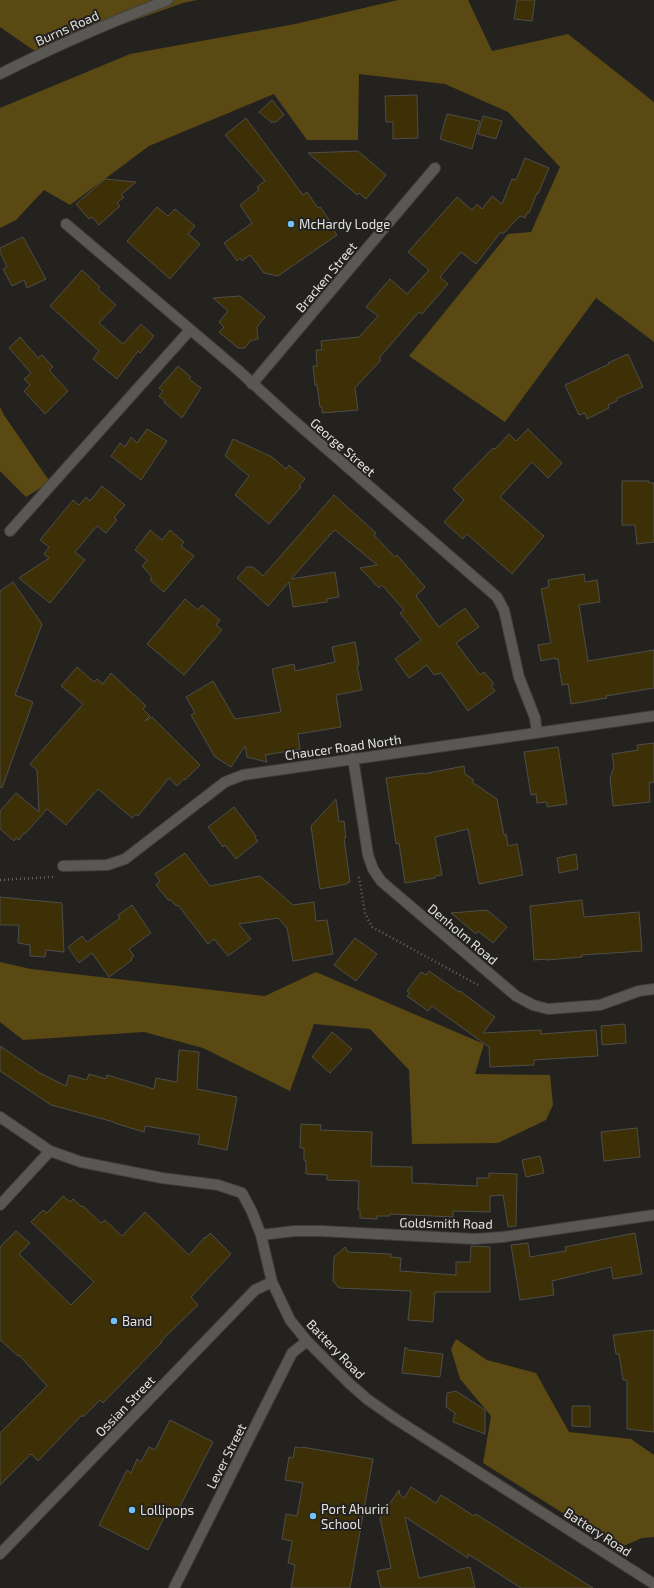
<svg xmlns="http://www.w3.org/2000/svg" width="654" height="1588" viewBox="0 0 654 1588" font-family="'Exo 2',sans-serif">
  <rect width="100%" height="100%" fill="#23221f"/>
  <path fill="#5a4913" d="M0,0h197l-14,3 -144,51 -39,-27z
    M398,0h70l24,51 76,-17 86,68v240l-58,-44 -91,124 -96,-66 99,-122 23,-2 29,-65 -52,-55 -63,-28 -86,-10 -1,66h-51l-33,-46 -125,52 -79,59 -26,-15 -28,30 -16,8v-120l130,-54 165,-30z
    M0,407l4,8 46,67 -24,15 -26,-26z
    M0,962l31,7 234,27 51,-24 168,72 -9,30 75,1 3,30 -7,15 -48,23 -86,1 -3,-74 -39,-41 -56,-5 -24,67 -87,-43 -59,-16 -121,8 -23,-18z
    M456,1339l31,21 49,13 33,59 62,7 23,16v82l-12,1 -23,10 -136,-85 8,-47 -31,-37 -9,-30z"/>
  <path fill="#3d3007" stroke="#4e4d49" d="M517,0h18l-3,21 -18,-2z
    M417,95l1,43 -25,1v-17h-7l-1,-26z
    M272,100l12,15 -8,7h-5l-12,-10z
    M447,114l33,7 -8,28 -32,-10z
    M483,116l19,5 -6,18 -18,-5z
    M246,118l57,77 4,-3 11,16 2,-1 13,18 -2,1 6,9 -59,41 -14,-3 -14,-18 -8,6 -2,-3 -3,3 -13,-18 28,-20 -12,-18 19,-15 -2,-3 8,-6 -40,-46z
    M358,151l28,24 -20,24 -7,-6 -2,2 -49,-42z
    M525,158l24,10 -11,26 -1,-1 -8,20h-2l-2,5 -5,-2 -17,18 -2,-2 -25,32 -15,-12 -21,25 8,7 -26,30 -3,-2 -40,46 2,2 -26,28 3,22 -36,3v-6h-2l-3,-22h-2l-2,-19h4l-1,-16h6l-1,-9 38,-4 19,-21 -12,-9 24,-28 17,15 22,-24 -21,-18 49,-55 15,13 5,-6 5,5 10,-13 10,8 10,-25 4,1z
    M105,179l31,3 -15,13 3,2 -7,6 3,3 -21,19 -7,-8 -3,2 -13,-15z
    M157,207l11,9 7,-7 20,17 -7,8 12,10 -30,35 -43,-38z
    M23,237l23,42 -19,9 -3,-8 -12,6 -9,-17 4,-2 -7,-15v-4z
    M82,270l18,17 -2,2 18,16 -17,18 24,21 18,-20 13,12 -14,17 -2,-2 -21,28 -24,-20 6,-8 -49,-45z
    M240,296l25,21 -8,10 1,12 -8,2 -5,7h-7l-19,-16 5,-5 -5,-5 9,-11 -15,-13z
    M20,337l18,21 4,-3 11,12 -4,3 19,21 -23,23 -21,-23 6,-6 -6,-6 7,-6 -22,-25z
    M628,354l15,33 -27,12 1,2 -9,4 1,3 -22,11 -2,-6 -6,2 -14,-30 44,-21 -1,-1z
    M178,366l13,11 -2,2 12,9 -19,30 -18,-16 1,-1 -6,-5 4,-5 -4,-3z
    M147,429l20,12 -26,39 -30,-24 9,-13 5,4 6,-10 6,6z
    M528,429l34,34 -14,15 -16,-16 -32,35 44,39 -32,38 -45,-40 -4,5 -19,-17 20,-22 -11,-11 40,-41 2,1 14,-15 7,7z
    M233,439l39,18 14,12 3,-4 16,14 -6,7 2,1 -32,37 -34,-29 14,-19 -24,-20z
    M622,481h27v2h5v59l-17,2 -2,-19h-13z
    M102,486l23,19 -11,13 3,2 -11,13 -9,-7 -22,26 10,8 -35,43 -31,-25 30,-20 -5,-4 5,-7 -9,-7 33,-40 6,5 7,-8 4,4z
    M334,495l42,38 -2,2 21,22 2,-2 28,32 -9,9 23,31 26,-19 14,19 -23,16 24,32 4,-3 10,12 -3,2 4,5 -27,20 -27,-38 -7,2 -7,-10 -18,13 -14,-19 26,-19 -21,-27 4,-3 -22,-25 -3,3 -19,-20 17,-3 -42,-35 -5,5 -1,-1v2l-38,43 44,-7 4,25 -12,2v3l-34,5 -4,-25 -21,24 -31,-28 10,-11h6l10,9z
    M150,530l12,10 8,-10 14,12 -3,4 13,10 -30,36 -14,-12 2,-3 -10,-11 5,-6 -12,-10z
    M584,574l1,8 12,-2 3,22 -21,3 9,56 66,-11v38l-48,8 1,2 -36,6 -3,-20 -6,1 -4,-26 -2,1 -1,-2 -14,3 -3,-16 13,-2 -10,-54 8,-2 -1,-7z
    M13,582l29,42 -27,71 18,7 -31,86 -2,-1v-196z
    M185,599l13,11 4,-5 18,15 -4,5 6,5 -38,45 -37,-31z
    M355,642l4,23 -2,1 5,24 -26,5 5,32 -43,7 2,15 -35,6 2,7 -20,-5 -2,-11 -14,21 -16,-10 -24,-42 4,-2 -9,-16 27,-16 22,38 46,-7 -9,-43 22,-5 1,7 40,-9 -3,-15z
    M77,667l17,15 3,-3 6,5 8,-11 35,33 -3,3 7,7 -5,5 7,-4 48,48 -15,15 -1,-1 -7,7 -8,-8 -31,38 -2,-2 -4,4 -34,-29 -32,36 -19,-16 -22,25 -1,-1 -5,7 -3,-2 -2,3 -14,-12v-18l16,-18 23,19 -2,-42 -7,-6 53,-60 -22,-18z
    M654,743v39l-5,1 1,19 -37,4 -3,-28 4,-11 -2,-13 26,-4 -1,-5z
    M558,747l9,57 -20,3v-5l-10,1 -1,-9 -5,1 -7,-43z
    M464,766l1,8 9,6 -2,2 25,17 7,36 2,-1 2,12 9,-2 6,31 -44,9 -11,-55 -33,8 7,38 -7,1v2l-30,5 -6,-40 -3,1 -10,-66 37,-5v1z
    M336,799l3,23 5,-1 2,17h-2l6,44 -3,1v1l-27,5 -9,-63z
    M234,807l22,29 -1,2 3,3 -22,18 -11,-14 -2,2 -15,-20z
    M185,853l25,33 50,-10 33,29 21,-3 2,19 11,-1 6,34 -40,7 -6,-33 -9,-10 -39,6 12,15 -23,17 -14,-17 -6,5 -30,-39 -2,1 -5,-6h-3l-12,-15 4,-4 -5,-7z
    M576,854l2,15 -19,4 -2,-15z
    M0,897l62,6 2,49 -18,-2 -1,7 -15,-1v-11l-12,-2 1,-18h-19z
    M582,900l2,17 55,-5 3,39 -60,4v2l-35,3v-1l-13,1 -4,-54z
    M132,905l19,28 -22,16 5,7 -3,2 1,2 -23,17 -17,-24 -13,10 -11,-16 14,-11 5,6 33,-24 -2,-3z
    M487,910l20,17 -14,16 -15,-12 -2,3 -25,-21z
    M355,938l22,16 -21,27 -22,-16z
    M429,971l30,21 1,-1 35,26 -12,16 58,-3v4l55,-4 2,26 -64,4v5l-44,2 -1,-20 -57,-41 -4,5 -21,-15 3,-3 -3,-2 14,-19 5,3z
    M625,1024l1,19 -24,2 -1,-19z
    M332,1032l20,17 -22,24 -18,-16z
    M0,1046l40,27 26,13 3,-11 18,5 2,-6 17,5 1,-4 47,14 2,-11 21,4 2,-32 20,2 -2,37 40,8 -10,53 -29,-6 2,-9 -55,-9 -1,6 -30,-9v-1l-63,-17 -51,-34z
    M301,1124l20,1 -1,5 52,2 -1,34 41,1v16l65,3v-8h12v-5l28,1 -1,52 -8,1 -5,-32 -13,1v16l-37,-1v6l-63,-3v2h-13v3l-17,-1v-8h-2l1,-29 -32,-1v-5l-21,-1v-13l-2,-1v-12h-4z
    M637,1128l3,29 -36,4 -3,-29z
    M540,1156l4,17 -18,4 -4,-17z
    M63,1196l7,6 3,-3 9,8 1,-1 18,17 4,-3 17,16 23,-24 44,43 16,-18 1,1 4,-5 21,21 -40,43 7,8 -37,36 1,1 -59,61 -3,-3 -17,17 -1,-2 -44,46 -7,-7 -31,31v-52l47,-47 -28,-31 -1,1 -18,-16v-93l16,-16 14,12 -11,11 52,51 23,-23 -63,-60 12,-12 4,3z
    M635,1233l7,41 -29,5 -2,-12 -59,14 2,14 -34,5 -9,-55 17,-2 2,14 36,-6 -1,-4z
    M471,1246l19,1v45h-55l-2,30 -25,-2 3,-29 -72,-3 -6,-7 1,-24 11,-10 3,5 43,2v3l10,1 -1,13 56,4v-13h14z
    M654,1330v102l-27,-3v-49h-4l-4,-26h-3l-3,-19z
    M405,1347l4,3 34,4 -3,23 -38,-4z
    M456,1391l29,19v24l-32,-12 2,-9 -9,-6 1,-14z
    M572,1406h18v21l-18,-1z
    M170,1420l43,22 -37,72 -7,-6 -21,42 -49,-25 28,-55 4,3 6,-14 4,3 8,-15 6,3z
    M295,1447l6,1 1,-1 71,12 -23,129h-59l4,-23 -7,-2 4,-22 -10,-2 4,-25 11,2 6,-33 -18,-3 4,-23 4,1z
    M411,1487l25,16 5,-8 33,21 2,-2 117,74h-72l-53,-34v4l-63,-41 14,61 51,-11 5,21h-94l-4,-17 14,-3 -11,-50 19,-28 1,5 4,3z"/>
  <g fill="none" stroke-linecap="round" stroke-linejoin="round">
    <defs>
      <path id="minor" d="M0,74c55,-28 111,-52 168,-74
        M66,224l172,146 46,42 213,185 7,13 15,67 16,41 2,14
        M252,384l183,-216
        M10,531l180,-201
        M353,758l15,97 5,14 8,12 135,115 17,9 15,4 52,-4 39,-14 15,-2
        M63,866l44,-1 18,-6 100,-77 18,-7 411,-59
        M0,1117l50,34 31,11 81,16 56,7 24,8 10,19 9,23 11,47 18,38 17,21 43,43 17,15 30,21 257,164
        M0,1205l50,-54
        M261,1235l33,-4h27l154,8 28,-2 151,-22
        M0,1554l255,-264 17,-8
        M174,1588l118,-235 15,-12"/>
    </defs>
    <use href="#minor" stroke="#403f3d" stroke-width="12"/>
    <path stroke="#666563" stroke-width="2.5" stroke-dasharray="1 3" stroke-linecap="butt" d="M359,877l6,36 7,14 106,58
      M0,880l53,-3"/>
    <use href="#minor" stroke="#5a5854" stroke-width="10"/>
  </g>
  <g fill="#73c1f6" stroke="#23221f" stroke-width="1.5">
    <circle cx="291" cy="224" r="4"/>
    <circle cx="114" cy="1321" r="4"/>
    <circle cx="132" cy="1510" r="4"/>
    <circle cx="313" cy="1516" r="4"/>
  </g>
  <g text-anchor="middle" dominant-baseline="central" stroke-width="4" stroke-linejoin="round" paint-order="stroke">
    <g font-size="13" fill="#e3e2e0" stroke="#23221f">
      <text transform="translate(67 28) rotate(-24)">Burns Road</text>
      <text transform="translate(326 277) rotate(-50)">Bracken Street</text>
      <text transform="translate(343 447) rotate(41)">George Street</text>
      <text transform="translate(343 747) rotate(-8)">Chaucer Road North</text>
      <text transform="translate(463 934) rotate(40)">Denholm Road</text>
      <text transform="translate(446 1223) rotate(1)">Goldsmith Road</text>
      <text transform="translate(336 1349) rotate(46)">Battery Road</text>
      <text transform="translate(125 1406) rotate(-46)">Ossian Street</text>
      <text transform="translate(226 1456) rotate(-63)">Lever Street</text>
      <text transform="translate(598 1532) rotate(33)">Battery Road</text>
    </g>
    <g font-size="13" fill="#e3e2e0" stroke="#23221f" text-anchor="start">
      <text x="299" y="224">McHardy Lodge</text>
      <text x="122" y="1321">Band</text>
      <text x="321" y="1509">Port Ahuriri<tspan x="321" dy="15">School</tspan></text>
      <text x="140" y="1510">Lollipops</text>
    </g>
  </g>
</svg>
